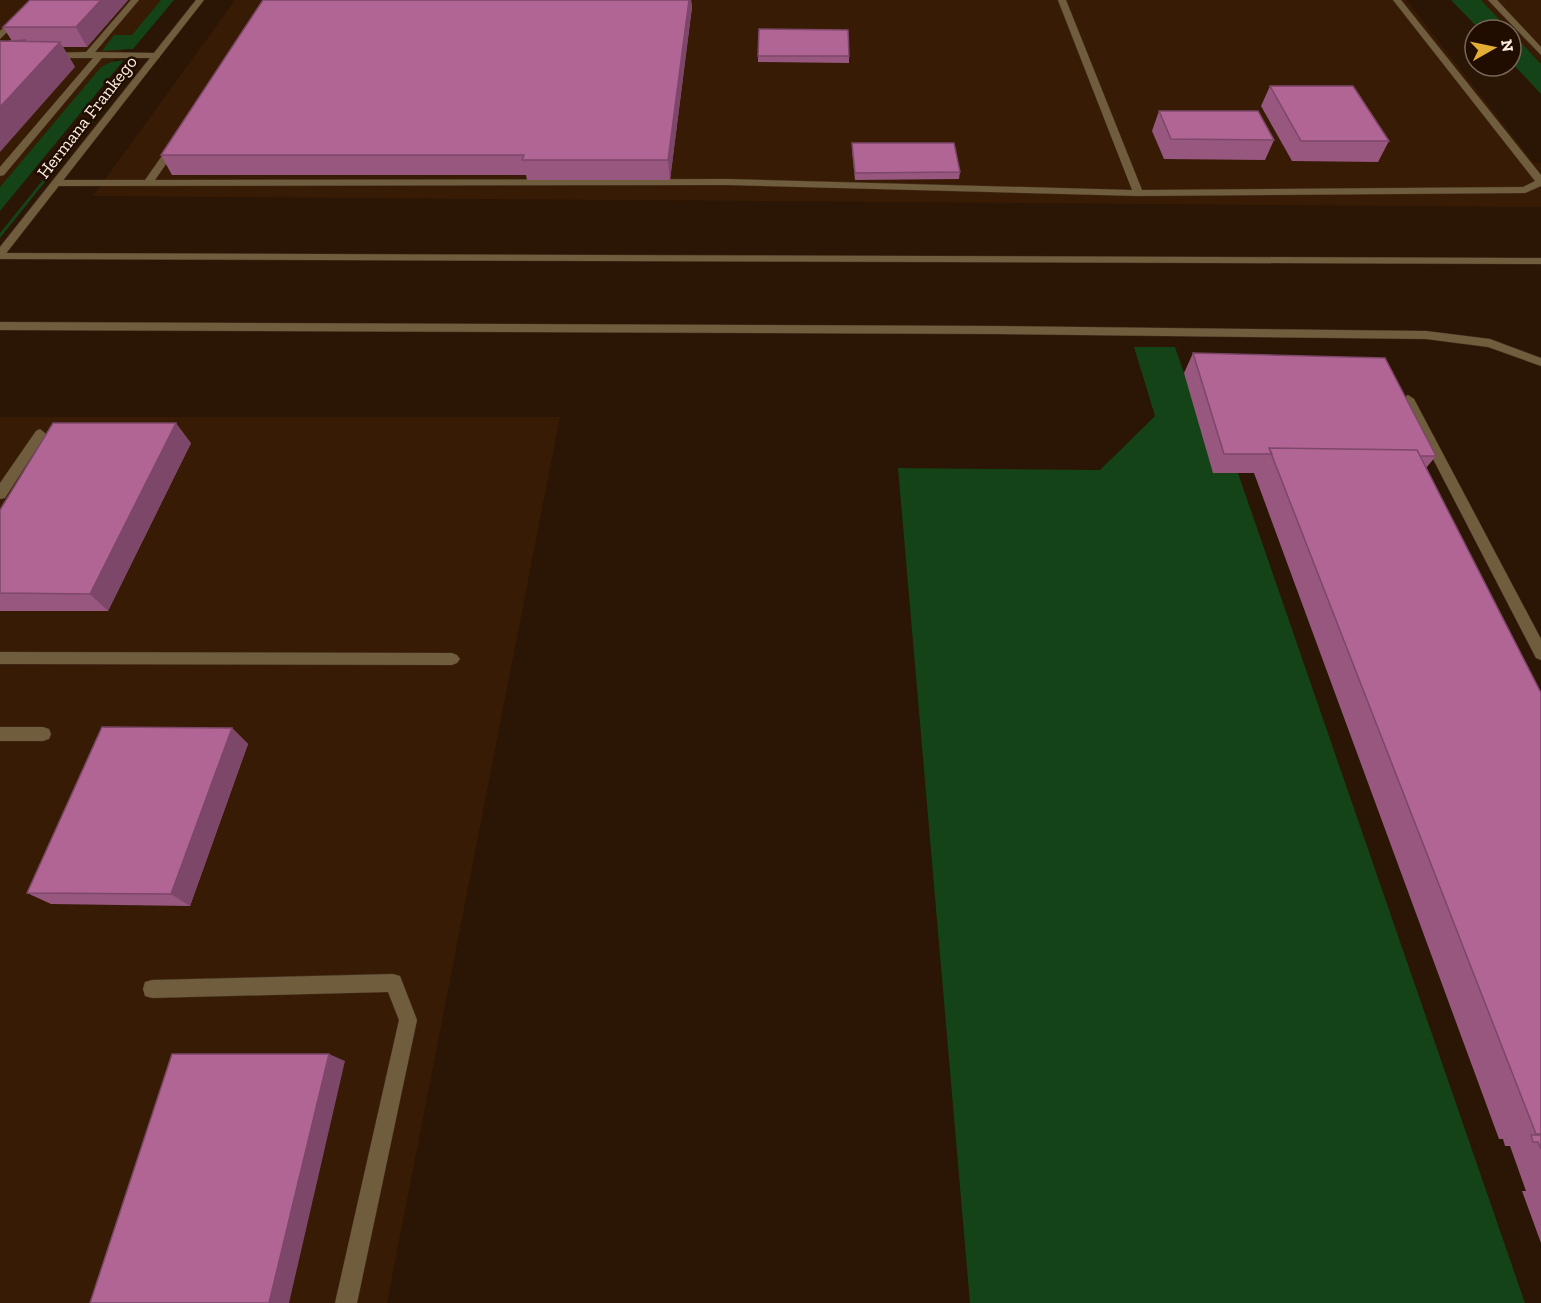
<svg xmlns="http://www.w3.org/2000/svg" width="1541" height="1303" viewBox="0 0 1541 1303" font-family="'Zilla Slab',serif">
  <rect width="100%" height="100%" fill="#2b1504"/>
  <path fill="#371b04" d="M0,0h164l-164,198z
    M235,0h1171l128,163h7v44l-1448,-11z
    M1470,0h71v72l-30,-33v-9h-8z
    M0,417h560l-173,886h-387z"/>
  <path fill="#134316" d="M161,0h13l-41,49 -31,2 12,-16h18z
    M1451,0h30l28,30h-29z
    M1511,32l30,32v30l-30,-32z
    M124,60l-124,151v-24l101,-120 10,-5z
    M134,67v4l-134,167v-5z
    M1134,347h41l9,26 54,100 287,830h-555l-72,-835 202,2 55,-54z"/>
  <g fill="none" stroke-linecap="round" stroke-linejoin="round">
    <defs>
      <path id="lane" d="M31,0h9l-40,39v-8z
        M131,0h8l-44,52 61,1 4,3 -1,2h-57l-98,117 -4,1v-9l93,-109h-44l-3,-1v-4l40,-1z
        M1058,0h8l76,190 381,-3 12,-6 -142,-181h8l140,175v11l-16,7 -387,3 -410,-11 -672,1 -5,-3 5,-3h89l26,-37 3,-1 5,3 -24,35 573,-1 404,11z
        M1488,0h9l44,47v8z
        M0,253l1541,5v6l-1541,-5z
        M0,322l994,4 432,5 64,8 51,19v8l-53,-19 -62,-8 -432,-5 -994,-4z
        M1408,395l6,4 127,240v21l-5,-2 -134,-259z
        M40,429l6,5 -41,64 -5,1v-16l36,-52z
        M0,652l452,1 5,2 3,4 -3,4 -5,2 -452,-1z
        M0,727h43l6,2 2,5 -2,5 -6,2h-43z
        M393,974l7,2 17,44 -60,283h-22l64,-283 -11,-28 -236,6 -7,-2 -2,-7 2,-7 7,-2z"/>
      <path id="street" d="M196,0h8l-200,256 -4,1v-10z"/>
    </defs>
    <use href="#lane" stroke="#442f1f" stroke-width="1"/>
    <use href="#street" stroke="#442f1f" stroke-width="1"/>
    <use href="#lane" fill="#705d3e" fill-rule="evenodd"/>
    <use href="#street" fill="#705d3e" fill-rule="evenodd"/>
  </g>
  <path fill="#98577f" d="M128,0l-41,47h-24l12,20 -63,-26 -9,-14z
    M263,0h428l1,7 -22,173h-143l-1,-5h-354l-11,-20z
    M758,56h91v7l-91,-1z
    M1270,86l119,55 -11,21 -86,-1 -31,-55z
    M1159,111l115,29 -9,20 -101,-1 -12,-28z
    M852,143l108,29 -1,7 -104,1 -3,-30z
    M1193,353l243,103 -10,12 115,225v550l-19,-52h4l-16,-45h-5l-2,-7h-4l-245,-666h-41l-29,-100z
    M191,443l-83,168h-108v-101z
    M232,728l16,16 -58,162 -139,-2 -24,-11z"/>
  <path fill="#7c4768" d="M101,0h27l-41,47 -11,-20z
    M689,0h2l1,7 -22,173 -2,-20z
    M60,42l15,25 -75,85v-45z
    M176,423l15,20 -83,168 -18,-17z
    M232,728l16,16 -58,162 -19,-12z
    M329,1054l16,7 -56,242h-20z"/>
  <path fill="#b16594" stroke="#7c4768" stroke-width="1.5" d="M30,0h71l-25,27h-73z
    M263,0h426l-21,160h-146l2,-5h-363z
    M759,29l89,1 1,26h-91z
    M26,40l-3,1h-14z
    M0,41l60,1 -60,65z
    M1270,86h83l36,55h-88z
    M1159,111h99l16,29 -103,-1z
    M852,143h102l6,29 -105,1z
    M1193,353l192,5 51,98h-16l-3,-6 -148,-2 3,6h-48z
    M53,423h123l-86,171 -90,-1v-83z
    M1269,448l148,2 124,243v441h-5z
    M102,727l130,1 -61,166 -144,-1z
    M172,1054h157l-60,249h-179z
    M1531,1135h10v14l-3,-7h-5z"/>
  <g text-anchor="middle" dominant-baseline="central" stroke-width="5" stroke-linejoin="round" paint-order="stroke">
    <g font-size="18" fill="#fcece1" stroke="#210c00">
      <text transform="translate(87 117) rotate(-52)">Hermana Frankego</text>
    </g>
  </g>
  <g transform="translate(1493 48) rotate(81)"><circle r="28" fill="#210c00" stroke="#79665a" stroke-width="1.5"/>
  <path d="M0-4.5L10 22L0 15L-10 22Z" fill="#e2af34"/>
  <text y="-9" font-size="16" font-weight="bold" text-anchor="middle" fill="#fcece1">N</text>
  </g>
</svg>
